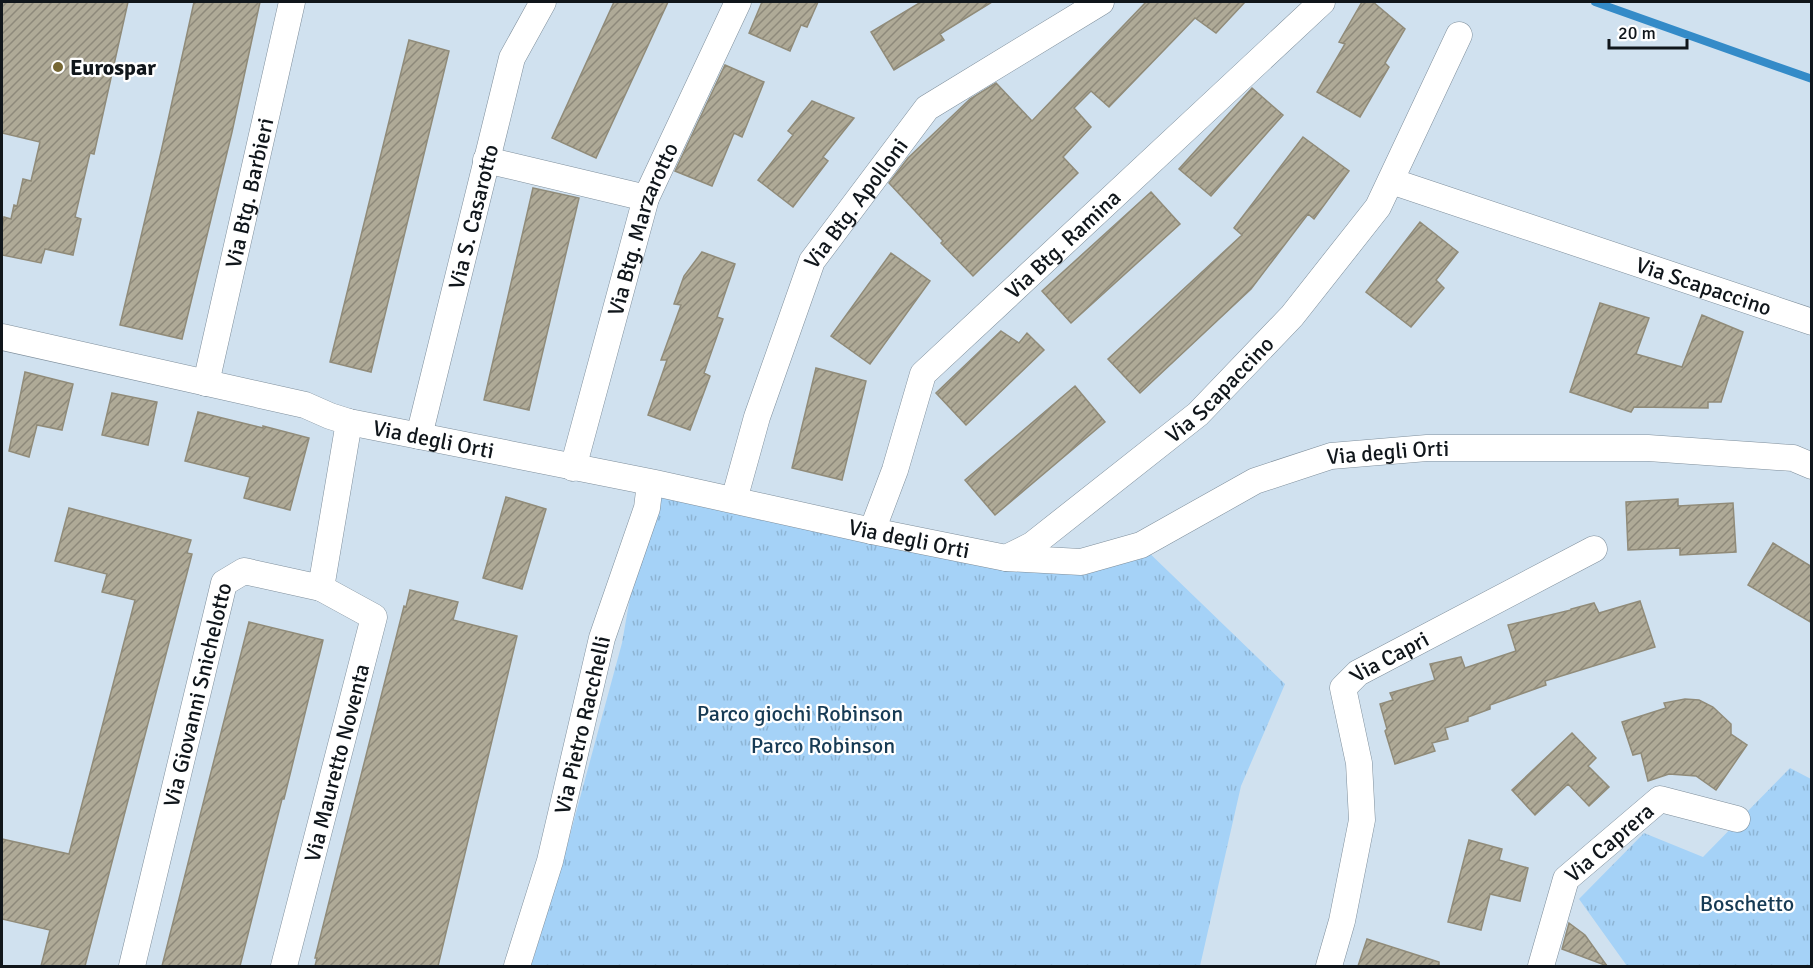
<svg xmlns="http://www.w3.org/2000/svg" width="1813" height="968" viewBox="0 0 1813 968" font-family="Signika,sans-serif">
  <defs>
    <pattern id="park-tufts" width="24" height="20" patternUnits="userSpaceOnUse" patternTransform="scale(1.5)"><rect width="24" height="20" fill="#a5d2f7"/><path d="M3 7l-1-3M5 7V3M7 7l1-3M15 17l-1-3M17 17v-4M19 17l1-3" fill="none" stroke="#8db4d3"/></pattern>
    <pattern id="building-hatch" width="6" height="6" patternUnits="userSpaceOnUse" patternTransform="scale(1.5)"><rect width="6" height="6" fill="#afaa97"/><path d="M-1 1l2-2M0 6l6-6M5 7l2-2" fill="none" stroke="#8d897a"/></pattern>
  </defs>
  <rect width="100%" height="100%" fill="#d0e1ef"/>
  <path fill="url(#park-tufts)" d="M648,495l358,63 135,-13 144,139 -44,102 -41,180h-669l30,-98 61,-225z
    M1790,768l21,11v187h-184l-48,-67 65,-66 59,24z"/>
  <g fill="none" stroke-linecap="round" stroke-linejoin="round">
    <path stroke="#348bc8" stroke-width="8" d="M1595,2l217,77"/>
  </g>
  <path fill="url(#building-hatch)" stroke="#908b79" stroke-width="1.5" d="M2,2h126l-34,152 -4,-1 -15,64 6,2 -8,36 -28,-6 -4,14 -39,-8v-27l2,-11 7,2 3,-14 3,1 6,-27 8,2 9,-39 -38,-9z
    M194,2h66l-28,130 -50,207 -62,-14 41,-173z
    M614,2h54l-72,156 -44,-20z
    M762,2h56l-11,25 -6,-2 -11,26 -41,-18z
    M921,2h71l-52,32 4,6 -50,30 -23,-38z
    M1146,2h99l-29,31 -21,-15 -86,89 -18,-16 -17,17 17,19 -28,30 15,16 -105,103 -32,-33 2,-2 -54,-58 19,-25 62,-59 26,-16 36,38z
    M1362,2h11l32,27 -20,34 4,4 -29,50 -43,-25 28,-48 -6,-2z
    M409,40l40,11 -78,321 -41,-10z
    M725,65l39,17 -22,55 -8,-4 -22,53 -37,-15z
    M1252,88l31,27 -72,81 -32,-27z
    M812,101l42,17 -31,39 5,4 -35,46 -35,-27 35,-45 -5,-4z
    M1303,137l46,34 -35,48 -6,-5 -57,75 -111,104 -32,-34 134,-124 -8,-7z
    M533,188l46,10 -50,212 -45,-10z
    M1151,192l29,32 -109,99 -29,-32z
    M1420,222l38,30 -22,28 8,8 -33,39 -45,-35z
    M702,252l33,12 -18,53 6,2 -19,54 6,3 -20,54 -42,-15 19,-55h-6l20,-55 -7,-1 10,-28z
    M891,253l39,28 -60,83 -39,-28z
    M1600,303l49,15 -13,36 46,13 20,-52 41,17 -22,70h-13v6l-74,-1 -3,5 -61,-20z
    M1001,331l18,12 8,-10 17,17 -78,75 -30,-32z
    M816,368l50,13 -24,99 -50,-12z
    M25,372l48,12 -11,46 -25,-5 -8,32 -20,-6z
    M1075,386l30,36 -110,93 -30,-35z
    M112,393l45,9 -9,43 -46,-10z
    M198,412l65,16v-2l46,12 -19,72 -46,-12 6,-21 -65,-16z
    M506,497l40,12 -24,80 -39,-11z
    M1678,499v7l55,-3 3,49 -56,3v-7l-52,2 -2,-48z
    M69,508l122,32 -4,13 5,1 -107,412h-44l9,-36 -48,-11v-80l67,15 66,-254 -33,-8 5,-18 -52,-13z
    M1773,543l39,24v56l-64,-38z
    M410,590l48,12 -5,18 64,16 -79,330h-123l2,-8h-2l23,-92 66,-260 2,1z
    M1640,601l15,46 -110,34 1,4 -56,20v4l-22,8v4l-23,7 3,11 -16,4 3,8 -40,13 -10,-33 2,-2 -7,-25 13,-4 -3,-7 45,-13 -5,-16 31,-7 4,11 51,-17 -8,-26 63,-15v-1l23,-6 5,10z
    M249,622l74,18 -39,159h-2l-42,167h-78z
    M1685,699l14,1 14,7 18,17v10l16,11 -31,45 -20,-14 -27,-2 -21,7 -7,-28 -8,2 -11,-33 44,-14 -2,-5z
    M1572,733l24,25 -8,8 21,21 -20,19 -21,-22 -33,31 -23,-25z
    M1469,840l33,9 -3,11 29,8 -8,33 -30,-7 -9,36 -33,-8z
    M1569,923l16,12 22,31 -45,-17z
    M1367,939l72,23v4h-81z"/>
  <g fill="none" stroke-linecap="round" stroke-linejoin="round">
    <defs>
      <g id="street">
        <path d="M486,160l160,38"/>
        <path id="s1" d="M1391,181l421,141"/>
        <path id="s2" d="M2,337l303,68 25,11 19,6 306,61 217,48 134,27 75,4 60,-17 114,-64 76,-25 96,-8h221l145,10 19,8"/>
        <path id="s3" d="M206,383l86,-381"/>
        <path id="s4" d="M419,436l93,-378 31,-56"/>
        <path id="s5" d="M573,468l73,-270 92,-196"/>
        <path id="s6" d="M734,500l23,-83 55,-156 115,-153 174,-106"/>
        <path id="s7" d="M872,531l23,-61 28,-96 399,-372"/>
        <path id="s8" d="M1006,558l26,-13 166,-131 94,-98 86,-109 81,-172"/>
        <path id="s9" d="M132,966l92,-383 20,-12 77,17 28,-166"/>
        <path id="s10" d="M284,966l90,-349 -53,-29"/>
        <path id="s11" d="M517,966l33,-105 52,-223 45,-130 3,-25"/>
        <path id="s12" d="M1329,966l13,-45 20,-101 -3,-57 -16,-75 15,-15 236,-124"/>
        <path id="s13" d="M1541,966l25,-87 94,-80 77,20"/>
      </g>
    </defs>
    <use href="#street" stroke="#7e8e9b" stroke-width="27"/>
    <use href="#street" stroke="#fff" stroke-width="26"/>
  </g>
  <circle fill="#766734" stroke="#fff" stroke-width="2" cx="58" cy="67" r="6"/>
  <g text-anchor="middle" dominant-baseline="central" stroke-width="4.5" stroke-linejoin="round" paint-order="stroke">
    <g font-size="22" font-weight="bold" fill="#10161b" stroke="#fff" text-anchor="start">
      <text x="70" y="67">Eurospar</text>
    </g>
    <g font-size="22" fill="#10161b" stroke="#fff">
      <text stroke="none"><textPath href="#s3" startOffset="195">Via Btg. Barbieri</textPath></text>
      <text stroke="none"><textPath href="#s6" startOffset="324">Via Btg. Apolloni</textPath></text>
      <text stroke="none"><textPath href="#s4" startOffset="226">Via S. Casarotto</textPath></text>
      <text stroke="none"><textPath href="#s5" startOffset="249">Via Btg. Marzarotto</textPath></text>
      <text stroke="none"><textPath href="#s7" startOffset="356">Via Btg. Ramina</textPath></text>
      <text stroke="none"><textPath href="#s1" startOffset="330">Via Scapaccino</textPath></text>
      <text stroke="none"><textPath href="#s8" startOffset="273">Via Scapaccino</textPath></text>
      <text stroke="none"><textPath href="#s2" startOffset="444">Via degli Orti</textPath></text>
      <text stroke="none"><textPath href="#s2" startOffset="1434">Via degli Orti</textPath></text>
      <text stroke="none"><textPath href="#s2" startOffset="930">Via degli Orti</textPath></text>
      <text stroke="none"><textPath href="#s12" startOffset="340">Via Capri</textPath></text>
      <text stroke="none"><textPath href="#s9" startOffset="279">Via Giovanni Snichelotto</textPath></text>
      <text stroke="none"><textPath href="#s11" startOffset="250">Via Pietro Racchelli</textPath></text>
      <text stroke="none"><textPath href="#s10" startOffset="210">Via Mauretto Noventa</textPath></text>
      <text stroke="none"><textPath href="#s13" startOffset="147">Via Caprera</textPath></text>
    </g>
    <g font-size="22" fill="#163a54" stroke="#fff">
      <text x="800" y="713">Parco giochi Robinson</text>
      <text x="823" y="745">Parco Robinson</text>
      <text x="1747" y="903">Boschetto</text>
    </g>
  </g>
  <rect width="1813" height="968" fill="none" stroke="#10161b" stroke-width="6"/>
  <path d="M1609 39v9h78v-9" fill="none" stroke="#10161b" stroke-width="3"/>
  <text x="1618" y="39" font-size="18" fill="#10161b" stroke="#ffffff" stroke-width="4.5" paint-order="stroke">20 m</text>
</svg>
